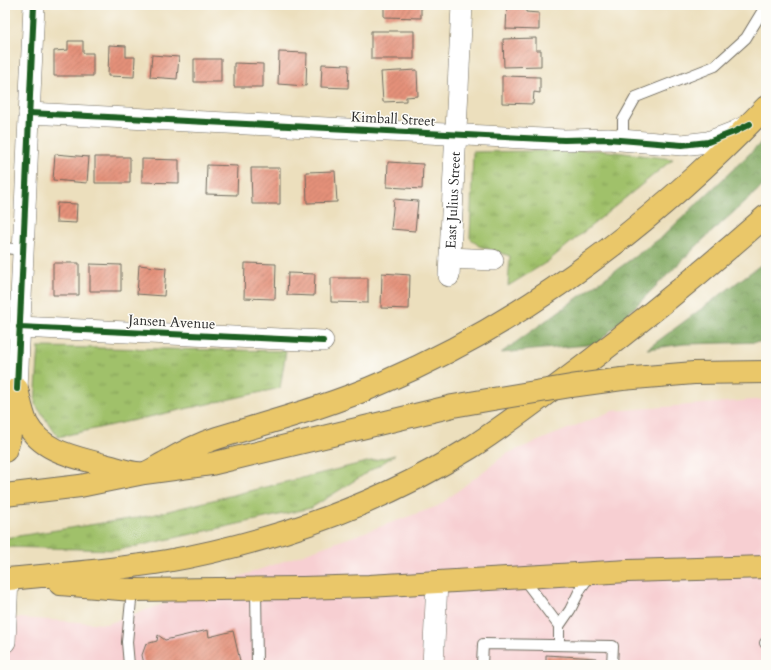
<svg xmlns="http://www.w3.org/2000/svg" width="771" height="670" viewBox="0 0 771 670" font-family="Cardo,serif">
  <defs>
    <pattern id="grass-tufts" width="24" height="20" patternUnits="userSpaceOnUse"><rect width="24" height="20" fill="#a0c16a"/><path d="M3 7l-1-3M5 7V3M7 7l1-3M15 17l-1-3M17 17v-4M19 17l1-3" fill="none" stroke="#839d57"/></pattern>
    <pattern id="forest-crowns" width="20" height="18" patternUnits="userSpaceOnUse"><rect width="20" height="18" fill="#80a75e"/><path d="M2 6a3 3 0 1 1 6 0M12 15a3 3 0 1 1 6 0" fill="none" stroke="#69884e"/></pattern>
    <pattern id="park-dots" width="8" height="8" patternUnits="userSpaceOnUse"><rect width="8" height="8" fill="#a0c16a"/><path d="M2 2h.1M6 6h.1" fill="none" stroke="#839d57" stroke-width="1.8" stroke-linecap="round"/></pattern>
    <pattern id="building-hatch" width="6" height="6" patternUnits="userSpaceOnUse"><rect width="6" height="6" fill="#e5917a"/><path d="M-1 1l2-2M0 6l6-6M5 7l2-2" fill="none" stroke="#ba7764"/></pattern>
  </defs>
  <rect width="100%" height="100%" fill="#fdfcf7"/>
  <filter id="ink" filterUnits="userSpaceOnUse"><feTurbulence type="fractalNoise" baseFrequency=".025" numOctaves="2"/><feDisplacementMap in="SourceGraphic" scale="8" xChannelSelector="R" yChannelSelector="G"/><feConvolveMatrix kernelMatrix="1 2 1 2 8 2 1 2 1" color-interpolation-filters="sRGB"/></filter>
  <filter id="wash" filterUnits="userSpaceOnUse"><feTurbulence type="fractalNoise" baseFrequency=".012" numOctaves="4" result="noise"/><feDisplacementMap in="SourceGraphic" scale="16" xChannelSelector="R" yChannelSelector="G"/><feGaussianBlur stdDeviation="0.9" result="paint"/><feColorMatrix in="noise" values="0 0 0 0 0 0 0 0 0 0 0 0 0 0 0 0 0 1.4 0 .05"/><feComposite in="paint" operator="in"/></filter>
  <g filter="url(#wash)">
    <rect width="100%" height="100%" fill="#ecdfbd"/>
    <path fill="#f7cfd2" d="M766,399v266h-761v-48l102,7 331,-118 68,-52 106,-43z"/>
    <path fill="url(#grass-tufts)" stroke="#66764a" d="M599,150l74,9 -126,103 -39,24 2,-30 -31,-10 -9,-8 3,-86z
      M39,347l247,4 -6,37 -222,49 -23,-33z
      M395,455l-84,53 -192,42 -114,-3v-9l143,-22z"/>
    <path fill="url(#forest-crowns)" stroke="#566944" d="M766,138v45l-61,55 -108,106 -96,9 161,-116z
      M766,261v81l-82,2 -37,5z"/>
    <path fill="url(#park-dots)" stroke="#66764a" d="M5,5h4l-4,83z"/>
    <g id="blocks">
      <path fill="url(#building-hatch)" d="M384,5h37v13l-37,-1z
        M507,5l19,1v6l13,1v17l-33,-1z
        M371,31h43v28h-43z
        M536,38v12h5v16l-37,1 -1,-28z
        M68,41h15v12h10v23h-39v-25l14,-1z
        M109,45l17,1v11h9l-1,20 -26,-1z
        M279,52l28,1 -1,33 -28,-2z
        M152,55l27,2 -2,22 -27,-2z
        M194,59h27v23h-27z
        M234,63l29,1v23h-29z
        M322,64l27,1 -1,23 -27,-1z
        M417,70l1,26 -12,1v4l-23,1 -2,-30z
        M502,76l38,1v16l-6,-1 -1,12 -31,-1z
        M55,154l34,3 -2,26 -34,-3z
        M95,157h35v26h-35z
        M142,159l37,1v23l-37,-1z
        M388,162l35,2 -1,25 -35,-2z
        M207,165l31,1 -1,29 -31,-1z
        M251,168h29v36h-28z
        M335,171l2,31 -30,1 -1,-31z
        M394,199l24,2 -3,30 -24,-2z
        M57,203l20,1 -1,19 -20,-1z
        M53,263h26v32h-26z
        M245,263l31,1 -1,35 -31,-1z
        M90,264l31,1v26h-31z
        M139,265l27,3 -2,28 -27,-2z
        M288,273l27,1 -1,22 -27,-1z
        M382,273l28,2 -1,34 -28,-1z
        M331,278h37v25l-37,-1z
        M208,630l1,7 24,-6 8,34 -97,-1 -2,-9 4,-11 11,-3 1,-6 7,5z
        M546,655l50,3v7h-50z"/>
    </g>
  </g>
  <g filter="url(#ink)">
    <use href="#blocks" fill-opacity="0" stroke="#6f6a5e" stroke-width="1"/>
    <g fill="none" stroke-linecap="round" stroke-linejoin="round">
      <defs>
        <path id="service" d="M623,140v-20l13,-23 79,-31 31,-28 20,-33
          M5,248l18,2
          M523,578l36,48
          M256,589l1,76
          M765,643h1
          M559,645v-19l11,-16 11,-22 10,-14
          M129,665l-2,-23 5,-52
          M482,665l1,-21 130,2 -1,19"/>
        <g id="minor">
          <path d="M29,113l535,27 44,-1 74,6 26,-3 26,-10 12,-6"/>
          <path d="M450,258l43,2"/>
          <path id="s1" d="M449,276l13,-271"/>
          <path d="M19,327l304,14"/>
          <path d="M17,389l17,-384"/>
          <path d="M5,642l3,-63"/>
          <path d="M433,665l4,-83"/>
        </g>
        <path id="trunk" d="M622,379l72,-6 72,-1
          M17,389c3,12 5,24 10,35 15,28 49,33 77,41 10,2 30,10 40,8 6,-1 14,-7 20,-10 17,-10 34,-19 53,-25 56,-17 113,-32 167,-56 145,-62 272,-161 382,-275
          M5,451l4,-11 7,-43
          M5,495l75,-9 64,-13 67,-9 242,-58 40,-7
          M8,579c53,-5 107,-9 159,-18 40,-7 79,-17 118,-29 64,-20 127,-48 185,-84 39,-25 75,-53 112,-81 63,-48 125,-99 184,-151
          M60,584l72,6 170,-2 67,-2 259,-15 138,-4"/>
      </defs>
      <use href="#service" stroke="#6f6a5e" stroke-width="12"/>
      <use href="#minor" stroke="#6f6a5e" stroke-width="22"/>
      <use href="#trunk" stroke="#6f6a5e" stroke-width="24"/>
      <use href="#service" stroke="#fff" stroke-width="10"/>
      <use href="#minor" stroke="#fff" stroke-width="21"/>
      <use href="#trunk" stroke="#eac769" stroke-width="22"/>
      <defs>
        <path id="trunk-bridge" d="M493,399l78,-13 51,-7"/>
      </defs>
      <use href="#trunk-bridge" stroke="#6f6a5e" stroke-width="24" stroke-linecap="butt"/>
      <use href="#trunk-bridge" stroke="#eac769" stroke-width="22"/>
      <defs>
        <path id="cycleway" d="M29,113l535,27 44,-1 74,6 26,-3 26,-10 16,-8
          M19,327l304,14
          M17,389l17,-384"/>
      </defs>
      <use href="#cycleway" stroke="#fdfcf7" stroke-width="8"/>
      <use href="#cycleway" stroke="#1b5e20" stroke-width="6"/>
    </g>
  </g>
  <g text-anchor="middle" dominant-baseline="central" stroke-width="3" stroke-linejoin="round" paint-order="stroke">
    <g font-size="14" fill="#2b2b2b" stroke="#fdfcf7">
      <text transform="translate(393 119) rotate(3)">Kimball Street</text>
      <text stroke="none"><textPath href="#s1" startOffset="76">East Julius Street</textPath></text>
      <text transform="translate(172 322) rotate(3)">Jansen Avenue</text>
    </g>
  </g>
  <rect width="771" height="670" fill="none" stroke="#fdfcf7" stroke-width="20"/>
</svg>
